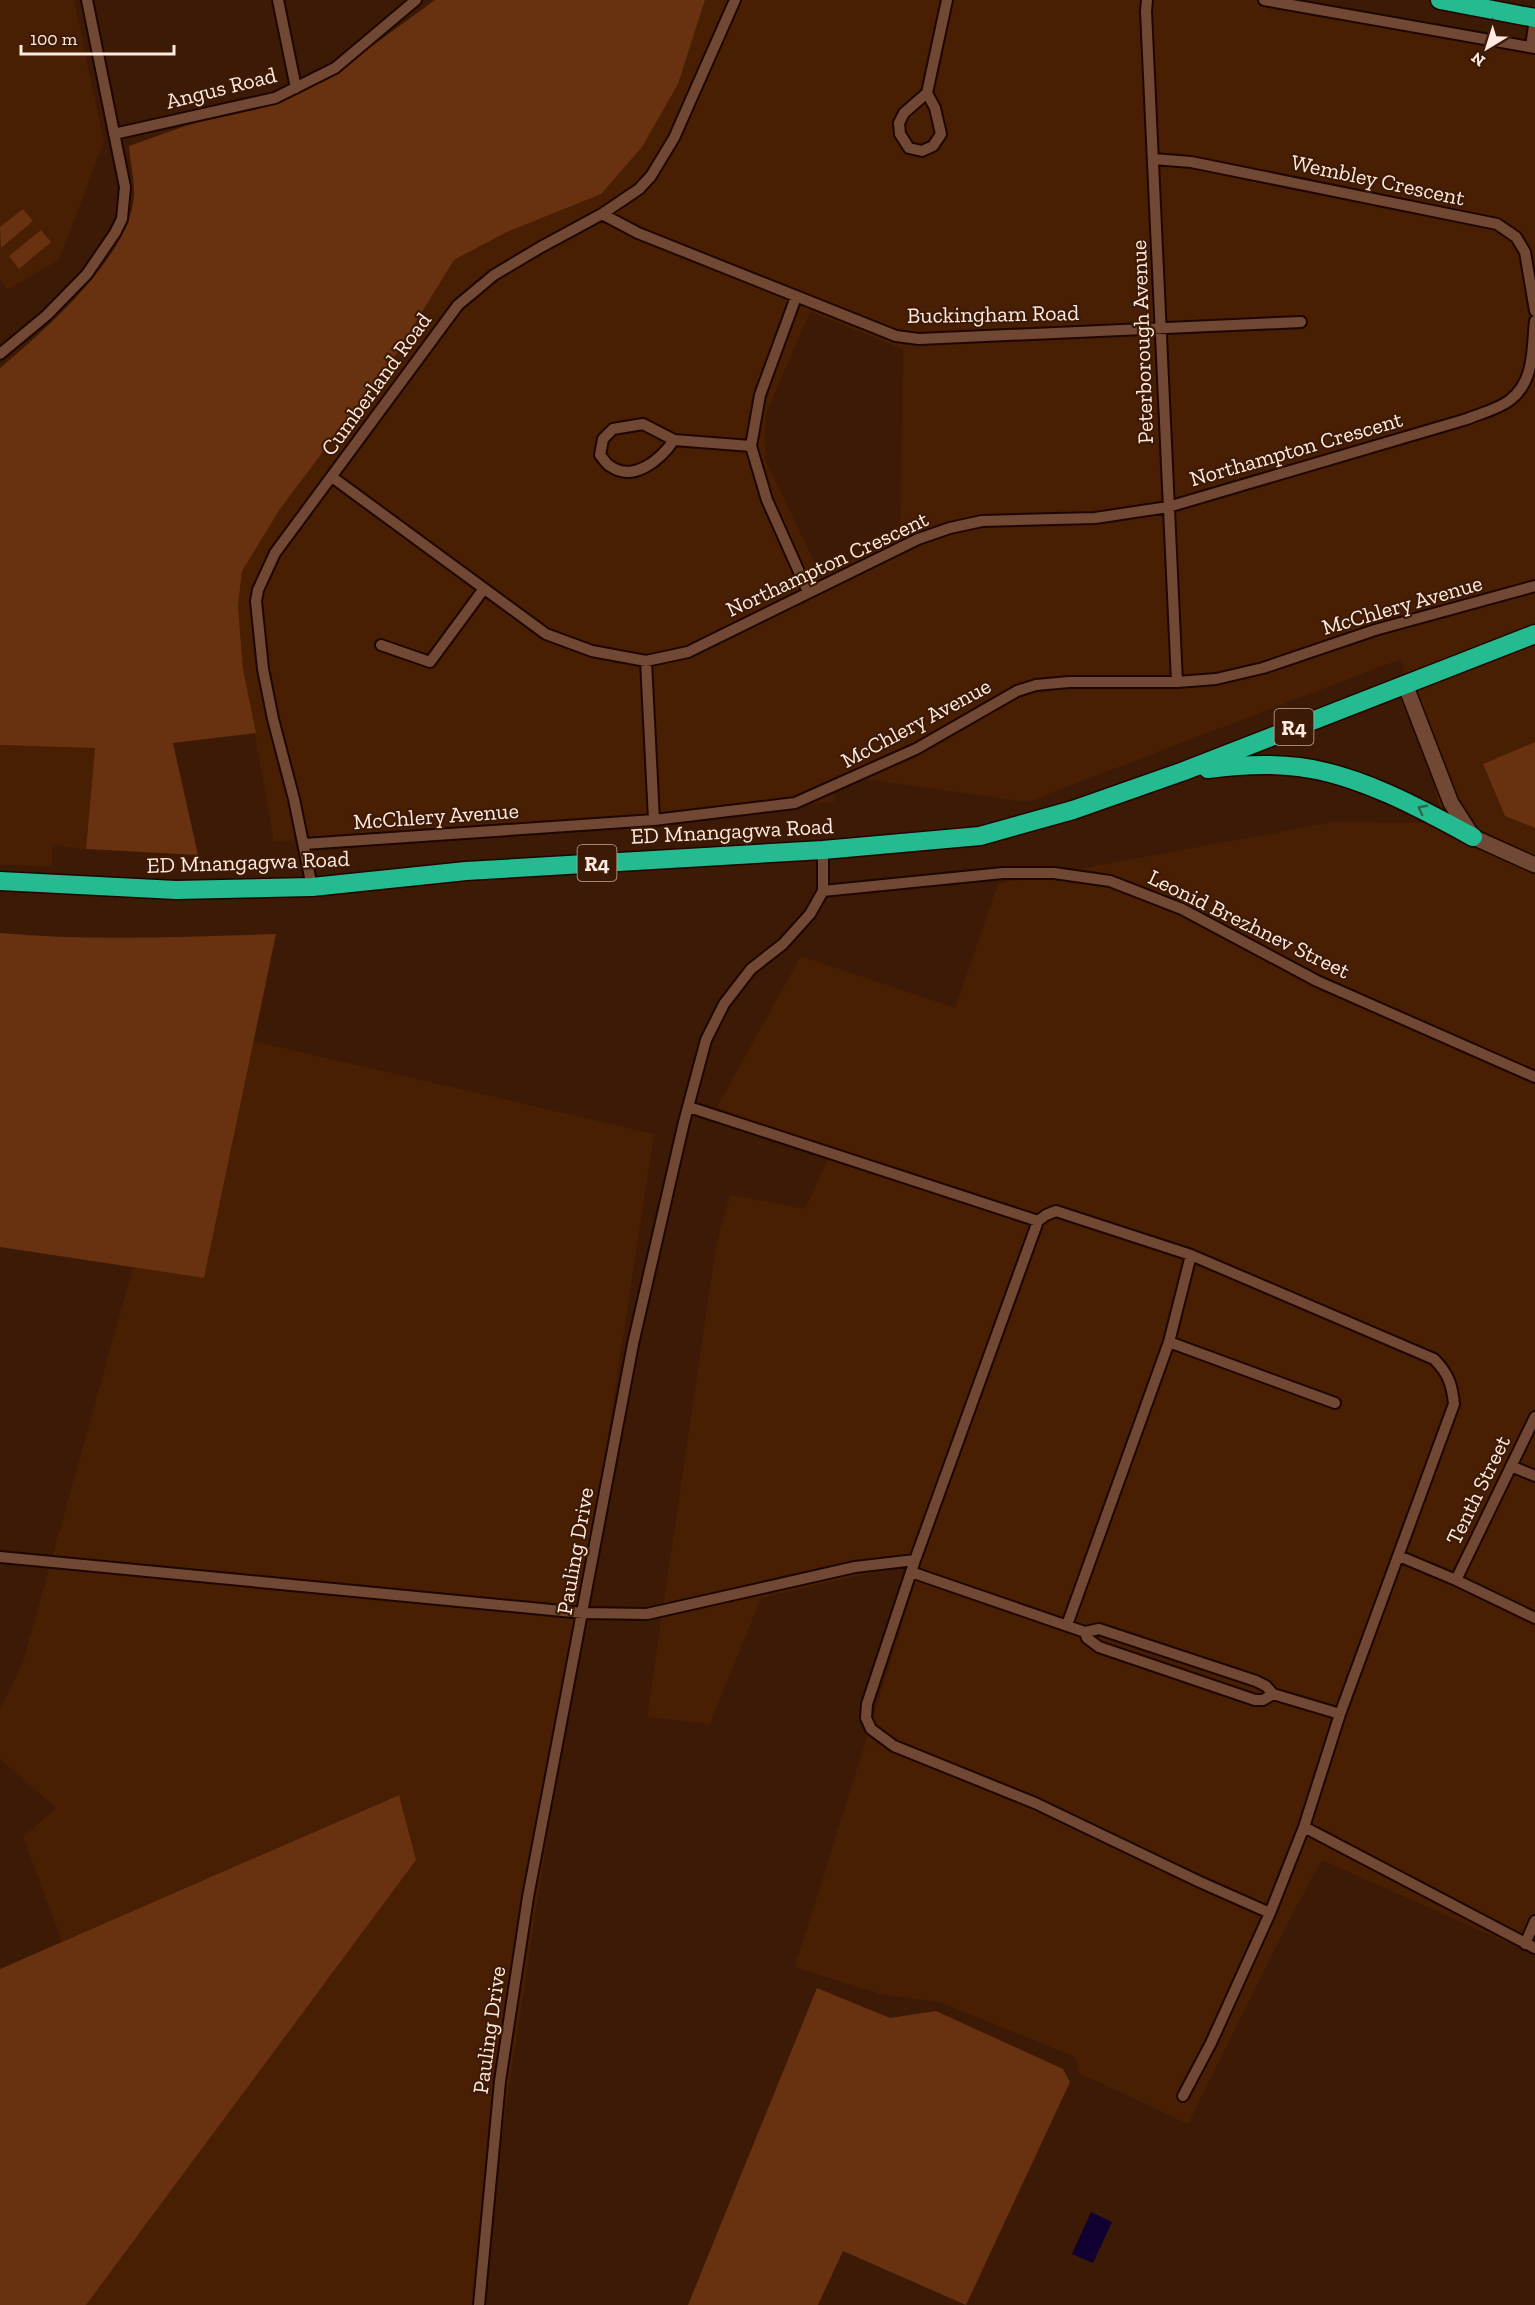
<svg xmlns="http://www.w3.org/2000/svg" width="1535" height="2305" viewBox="0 0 1535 2305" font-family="'Zilla Slab',serif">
  <rect width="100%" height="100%" fill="#3d1a05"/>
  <path fill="#491f04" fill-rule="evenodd" d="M0,0h74l30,142 -45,118 -52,30 -7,-10z
    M705,0h595l235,44v1911l-213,-95 -35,64 -99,200 -109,-51 -4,-16 -136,-55 -59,-8 -85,-27 127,-406 -161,37 -51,126 -63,-7 69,-471 14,-51 75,14 25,-55 -113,-47 84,-151 154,52 43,-124 335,-62 111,1 -43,-164 -374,143 -190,-27 -3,27 -560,40 -31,-173 -5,-63 4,-35 38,-62 115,-153 59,-96 53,-28 171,-148zM810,312l93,37 -3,185 -79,42 -56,-117v-43z
    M0,745l95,2 -9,102 -34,-4v22l-52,-3z
    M253,1041l401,93 -178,1171h-390l330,-446 -18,-64 -336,147 -39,-105 33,-29 -56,-49v-49l23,-48 110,-395 71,11z"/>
  <path fill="#68310f" d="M435,0h270l-27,84 -36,63 -41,47 -94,38 -53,28 -59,96 -115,153 -38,62 -4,35 5,63 13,64 -83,10 25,112 -112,-6 9,-101 -95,-3v-377c44,-37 129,-111 134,-171 1,-16 -4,-35 -5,-51l56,-20 91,-26 66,-32z
    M23,209l10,12 -32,27 -1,-21z
    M41,230l10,12 -32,27 -10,-13z
    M1535,742v86l-30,-12 -22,-52z
    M0,933c91,8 184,4 276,1l-72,344 -204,-31z
    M399,1795l17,65 -330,445h-86v-336z
    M817,1988l73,30 46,-7 127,58 7,13 -104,223 -123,-54 -25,54h-130z"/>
  <path fill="#100032" d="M1091,2212l21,10 -19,41 -21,-9z"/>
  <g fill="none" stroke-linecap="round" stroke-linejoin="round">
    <defs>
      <path id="street" d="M278,0l18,88
        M1147,0l-1,11 31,671
        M1264,0l271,48
        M1531,47l4,-29
        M927,93l8,15 6,26 -8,12 -11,5 -13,-3 -9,-14 -1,-11 5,-10 23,-20 20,-93
        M114,134l161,-36 60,-30 81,-68
        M1153,159l38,3 306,62 19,13 9,15 10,59
        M602,214l36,19 258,103 23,3 382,-17
        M796,297l-36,98 -9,51 16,54 41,92
        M0,354l47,-39 40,-41 28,-41 7,-14 3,-32 -38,-187
        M674,440c-13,19 -40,43 -64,26 -4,-2 -7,-8 -10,-11l3,-16 10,-10 30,-5 31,16 77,6
        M332,477l214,157 46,17 54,10 42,-9 230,-113 32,-11 32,-7 113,-3 73,-11 299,-88c14,-6 32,-10 43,-19 25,-19 22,-52 25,-79
        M381,645l49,17 53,-72
        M646,661l8,159
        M304,844l350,-24 141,-17 121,-54 101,-58 19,-6 33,-3h108l39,-3 47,-11 112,-38 160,-44
        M312,887l-18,-88 -21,-80 -10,-50 -7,-68 2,-11 17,-37 183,-248 36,-30 47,-28 61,-33 37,-25 12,-13 23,-38 61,-138
        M823,891l180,-18h51l56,8 72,28 135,72 218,96
        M689,1107l349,114 8,-6 10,-4 135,44 243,104c14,14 18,25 20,45l-114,310 -36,113 -34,86 -59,130 -28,53
        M1038,1221l-123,339 -48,144 -1,14 5,11 23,17 141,57 165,79 70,31
        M1169,1342l166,61
        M1511,1466l24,10
        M1399,1556l57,24 79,38
        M0,1557l583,56 64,1 208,-47 60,-7
        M911,1572l174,60 14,-3 157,52 10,5 7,8 67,20
        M1456,1580l79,-163
        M1067,1625l102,-283 22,-87
        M1085,1632l2,6 12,9 156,53h8l10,-6
        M1304,1827l231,121
        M1525,1944l10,-23
        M479,2305l21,-224 28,-184 105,-553 51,-222 22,-82 18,-36 27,-35 32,-25 27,-30 13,-23v-41"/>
      <path id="secondary" d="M1405,684l46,119 22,34 62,28"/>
      <path id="highway" d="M1440,0l95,18
        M1208,769c30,-4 61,-6 91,-2 59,7 123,42 174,70
        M0,881l176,9 136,-3 154,-16 357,-21 157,-14 93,-26 111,-39 351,-137"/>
    </defs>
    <use href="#street" stroke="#1f0600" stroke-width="14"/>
    <use href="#secondary" stroke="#1f0600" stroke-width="18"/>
    <use href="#highway" stroke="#1f0600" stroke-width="21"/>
    <use href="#street" stroke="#704833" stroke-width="10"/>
    <use href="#secondary" stroke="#704833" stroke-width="15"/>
    <use href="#highway" stroke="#24bb91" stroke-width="18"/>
  </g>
  <defs><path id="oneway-chevron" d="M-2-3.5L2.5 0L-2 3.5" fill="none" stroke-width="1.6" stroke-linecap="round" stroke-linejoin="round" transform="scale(1.5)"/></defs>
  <use stroke="#306a4b" href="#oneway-chevron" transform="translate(1422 809) rotate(-152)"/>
  <g text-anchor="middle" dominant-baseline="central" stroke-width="4.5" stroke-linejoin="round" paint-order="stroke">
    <g fill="#3d1a05" stroke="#c4ac9e" stroke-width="1.5">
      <rect x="1274.5" y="709" width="39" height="36" rx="4.5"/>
      <rect x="577.5" y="845" width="39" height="36" rx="4.5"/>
    </g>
    <g font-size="21" font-weight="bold" fill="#feeae0">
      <text x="1294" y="727">R4</text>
      <text x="597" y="863">R4</text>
    </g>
    <g font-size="22" fill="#feeae0" stroke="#3d1a05">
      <text transform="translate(221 88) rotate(-14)">Angus Road</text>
      <text transform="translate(1378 180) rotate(12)">Wembley Crescent</text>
      <text transform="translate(993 314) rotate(-1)">Buckingham Road</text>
      <text transform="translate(1142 342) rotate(-92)">Peterborough Avenue</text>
      <text transform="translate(376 384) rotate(-54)">Cumberland Road</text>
      <text transform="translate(1296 449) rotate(-16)">Northampton Crescent</text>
      <text transform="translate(827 564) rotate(-25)">Northampton Crescent</text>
      <text transform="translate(1402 605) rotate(-16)">McChlery Avenue</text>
      <text transform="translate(916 723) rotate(-28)">McChlery Avenue</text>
      <text transform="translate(436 816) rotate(-4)">McChlery Avenue</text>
      <text transform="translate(732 831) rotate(-3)">ED Mnangagwa Road</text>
      <text transform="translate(248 862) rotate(-2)">ED Mnangagwa Road</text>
      <text transform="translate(1249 924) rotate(26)">Leonid Brezhnev Street</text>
      <text transform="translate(1478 1490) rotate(-64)">Tenth Street</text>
      <text transform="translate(575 1551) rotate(-80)">Pauling Drive</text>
      <text transform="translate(489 2030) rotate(-82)">Pauling Drive</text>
    </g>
  </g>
  <g transform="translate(1487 48) rotate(218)" stroke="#3d1a05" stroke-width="4.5" paint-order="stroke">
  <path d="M0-4.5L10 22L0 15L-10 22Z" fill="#feeae0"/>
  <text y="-9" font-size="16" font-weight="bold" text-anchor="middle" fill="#feeae0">N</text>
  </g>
  <path d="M21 45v9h153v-9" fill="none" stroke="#feeae0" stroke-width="3"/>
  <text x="30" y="45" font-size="18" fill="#feeae0" stroke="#3d1a05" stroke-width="4.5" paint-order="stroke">100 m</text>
</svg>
